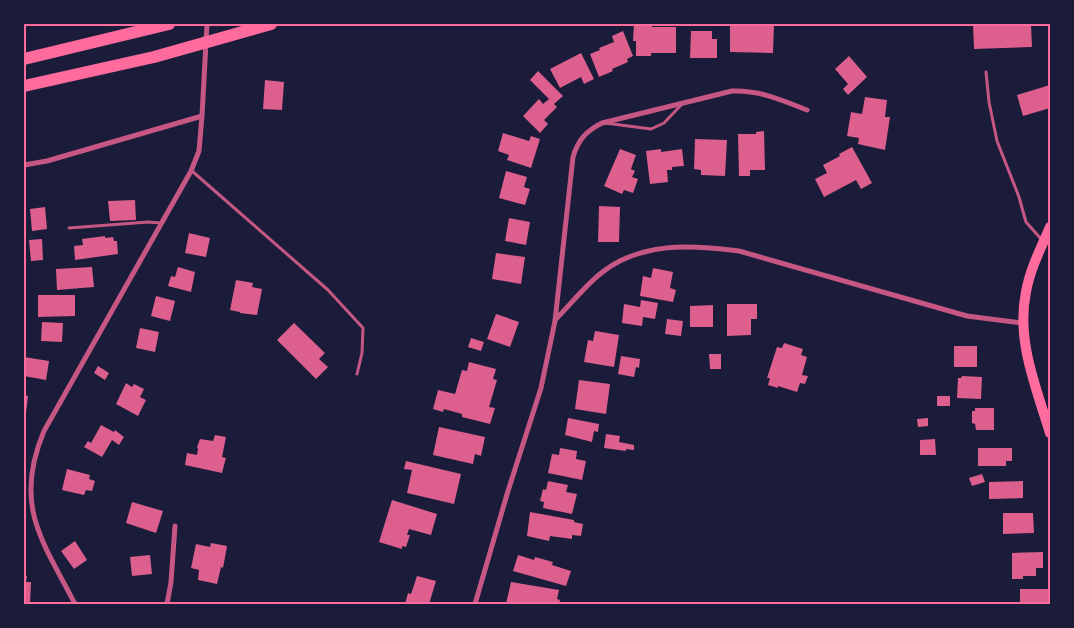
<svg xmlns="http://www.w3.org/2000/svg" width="1074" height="628" viewBox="0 0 1074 628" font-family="Cabin,sans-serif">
  <rect width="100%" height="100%" fill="#1b1b3a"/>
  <path fill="#dd5f8e" d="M634,24h18v3h24v26h-25v3h-15v-15h-3z
    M730,24h44l-1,29 -43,-1z
    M973,24h58l1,23 -58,2z
    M623,31l10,25 -6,3 1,3 -16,7 1,2 -14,6 -9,-23 10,-4 -1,-2 15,-6 -2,-6z
    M691,31h21v8h5v19h-27z
    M581,53l13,26 -10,5 -3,-7 -21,11 -10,-19z
    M849,56l18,21 -19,18 -5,-6 5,-5 -13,-15z
    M538,71l25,25 -9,8 3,3 -13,13 4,4 -8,9 -17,-17 16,-17 4,5 6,-5 -19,-19z
    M265,80l19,2 -2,28 -19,-1z
    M1050,85v23l-27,8 -6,-21z
    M865,97l22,3 -2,17h5l-5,33 -27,-6 1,-6 -12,-2 4,-24 11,2z
    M764,131l1,39h-15v6h-11l-1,-42h18v-2z
    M503,133l26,8 2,-5 9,3 -9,29 -24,-8 2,-5 -11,-4z
    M695,139l32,1 -2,36 -24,-1v-5l-7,-1z
    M852,147l20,36 -11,6 -5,-9 -32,17 -9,-18 12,-6 -4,-8 17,-9 -1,-2z
    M620,149l16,6 -5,14 4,2 -3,6 6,2 -5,14 -9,-3 -2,4 -18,-8z
    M661,149v3l21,-3 2,17 -12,1v3h-5l1,12 -18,2 -4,-33z
    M506,171l21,6 -3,10 6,2 -5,16 -26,-7z
    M135,200l1,20 -26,1 -2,-20z
    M599,206l21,1 -1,35h-21z
    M45,207l2,22 -15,2 -2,-22z
    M509,218l21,4 -4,23 -21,-4z
    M189,233l21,5 -4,19 -21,-4z
    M105,236v2l8,-1 1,4h3l1,13 -43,6 -1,-14 9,-1 -1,-6z
    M42,239l1,21 -12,1 -2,-21z
    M496,253l29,4 -4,27 -29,-5z
    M92,267l2,20 -37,3 -1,-21z
    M178,267l17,5 -4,20 -23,-6 3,-10 4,1z
    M653,268l20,4 -3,16 6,2 -3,12 -33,-6 3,-20 8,2z
    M236,280l17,3 -1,4 10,2 -5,26 -17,-2v-1l-10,-2z
    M38,295h37v21l-37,1z
    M156,296l19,5 -5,20 -19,-5z
    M641,300l17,3 -3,16 -12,-2 -1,9 -20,-3 2,-19 16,3z
    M727,304h30v15h-6v16l-24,1z
    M713,305v22h-23v-21z
    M496,314l23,8 -9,25 -23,-8z
    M667,319l16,2 -2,15 -16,-2z
    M42,322l21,1 -1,19 -21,-1z
    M294,323l31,30 -6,6 9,8 -12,12 -39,-39z
    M140,328l19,4 -4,20 -19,-4z
    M595,331l24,4 -5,32 -30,-5 4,-22 5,1z
    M471,338l13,4 -3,9 -13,-4z
    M784,343l19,6 -2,6 6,2 -5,18 6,1 -3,8 -5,-1 -3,9 -19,-6v2l-10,-3 2,-7h-3l10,-31 5,1z
    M954,346h23v21h-23z
    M709,354h12v15h-11z
    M621,356l19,3 -1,9 -3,-1 -2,10 -16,-3z
    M24,357l25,4 -3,19 -22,-4z
    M469,362l27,7 -3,10 4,1 -8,27 6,1 -5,16 -28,-7v-3l-18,-5 -1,3 -10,-3 5,-19 17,4 7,-24 5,1z
    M98,366l11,7 -4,7 -11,-7z
    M962,376l20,1 -1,22 -24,-1 1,-20h3z
    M579,380l31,4 -4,30 -31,-5z
    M126,383l6,4 2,-3 10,5 -4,8 6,3 -8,16 -22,-12z
    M24,395l4,1 -2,17 -2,-1z
    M937,396h13v10h-13z
    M975,408h19v22h-18l-1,-6 -3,-1v-12h3z
    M568,418l31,6 -1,8 -4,-1 -2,11 -27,-7z
    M928,418v8l-10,1 -1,-8z
    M101,425l13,7 1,-2 9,7 -5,8 -7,-5 -10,17 -18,-10 4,-6 3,2z
    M439,427l46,10 -4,19 -6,-2 -2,10 -40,-9z
    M606,434l14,2 -1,6 15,3v5l-8,-1v2l-22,-3z
    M215,435l11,2 -4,20 4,1 -4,15 -37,-8 2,-12 10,2 1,-6 -1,-2 3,-8 13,2z
    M935,439l1,16h-16v-15z
    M560,448l17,3 -1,8 10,2 -4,19 -34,-7 4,-19 7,1z
    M978,448h34v13h-6v5h-28z
    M406,461l55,13 -7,30 -47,-11 5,-23 -8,-1z
    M67,469l23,6 -1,4 6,2 -3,10 -6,-1 -2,5 -22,-5z
    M982,474l3,8 -13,4 -3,-8z
    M548,481l20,4 -2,7 11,2 -5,20 -29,-6 1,-6 -4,-1 3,-12 3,1z
    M1023,481v17l-34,1v-17z
    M392,500l45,14 -6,21 -22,-6 -2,6h3l-4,12 -4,-1v3l-23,-7z
    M132,502l31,9 -7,22 -30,-10z
    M530,512l44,8v2l9,2 -2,12 -9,-1v4l-22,-3 -1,5 -22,-5z
    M1003,513h30l1,20 -31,1z
    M75,541l12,19 -13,9 -13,-18z
    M211,543l16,3 -4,22 -2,-1 -4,17 -19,-4 1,-10 -8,-2 5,-24 14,3z
    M1043,552v16h-7v8h-13v3h-11v-26z
    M150,555l2,19 -20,2 -2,-19z
    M518,555l16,5 1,-3 18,5 -1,3 19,6 -5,15 -53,-15z
    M24,575l3,1 -1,6h5l-1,22h-6z
    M417,576l19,5 -7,23h-24l3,-11 3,1z
    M511,582l48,8 -2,9 3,1 -1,4h-53z
    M1020,589h30v15h-30z"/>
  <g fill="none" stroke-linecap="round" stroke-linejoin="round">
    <path stroke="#c65784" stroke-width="3" d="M986,72l3,30 8,39 22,56 7,25 16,18
      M605,123l46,6 13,-6 18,-19
      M192,171l136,119 35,38 -1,25 -5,21
      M69,228l79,-6 13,1"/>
    <path stroke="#c65784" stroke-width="5" d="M24,165l23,-4 155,-45
      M555,320c15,-15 29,-33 45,-46 40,-33 92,-29 139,-23l228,65 55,7
      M75,604c-33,-64 -62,-99 -31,-173l147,-260 8,-20 3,-35 5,-92
      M167,604l4,-22 4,-56
      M475,604l33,-113 33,-103 14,-67 18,-164c5,-17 13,-26 29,-34l130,-32c28,-1 49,9 75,19"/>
    <path stroke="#ff6b9d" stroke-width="10" d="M1050,227c-9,21 -20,42 -24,65 -10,48 10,95 24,141"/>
    <path stroke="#ff6b9d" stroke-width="12" d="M24,59l145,-35
      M24,86l130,-29 117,-33"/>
  </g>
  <rect width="1074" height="628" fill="none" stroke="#1b1b3a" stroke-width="50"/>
  <rect x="25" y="25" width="1024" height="578" fill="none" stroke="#ff6b9d" stroke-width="2"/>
</svg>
